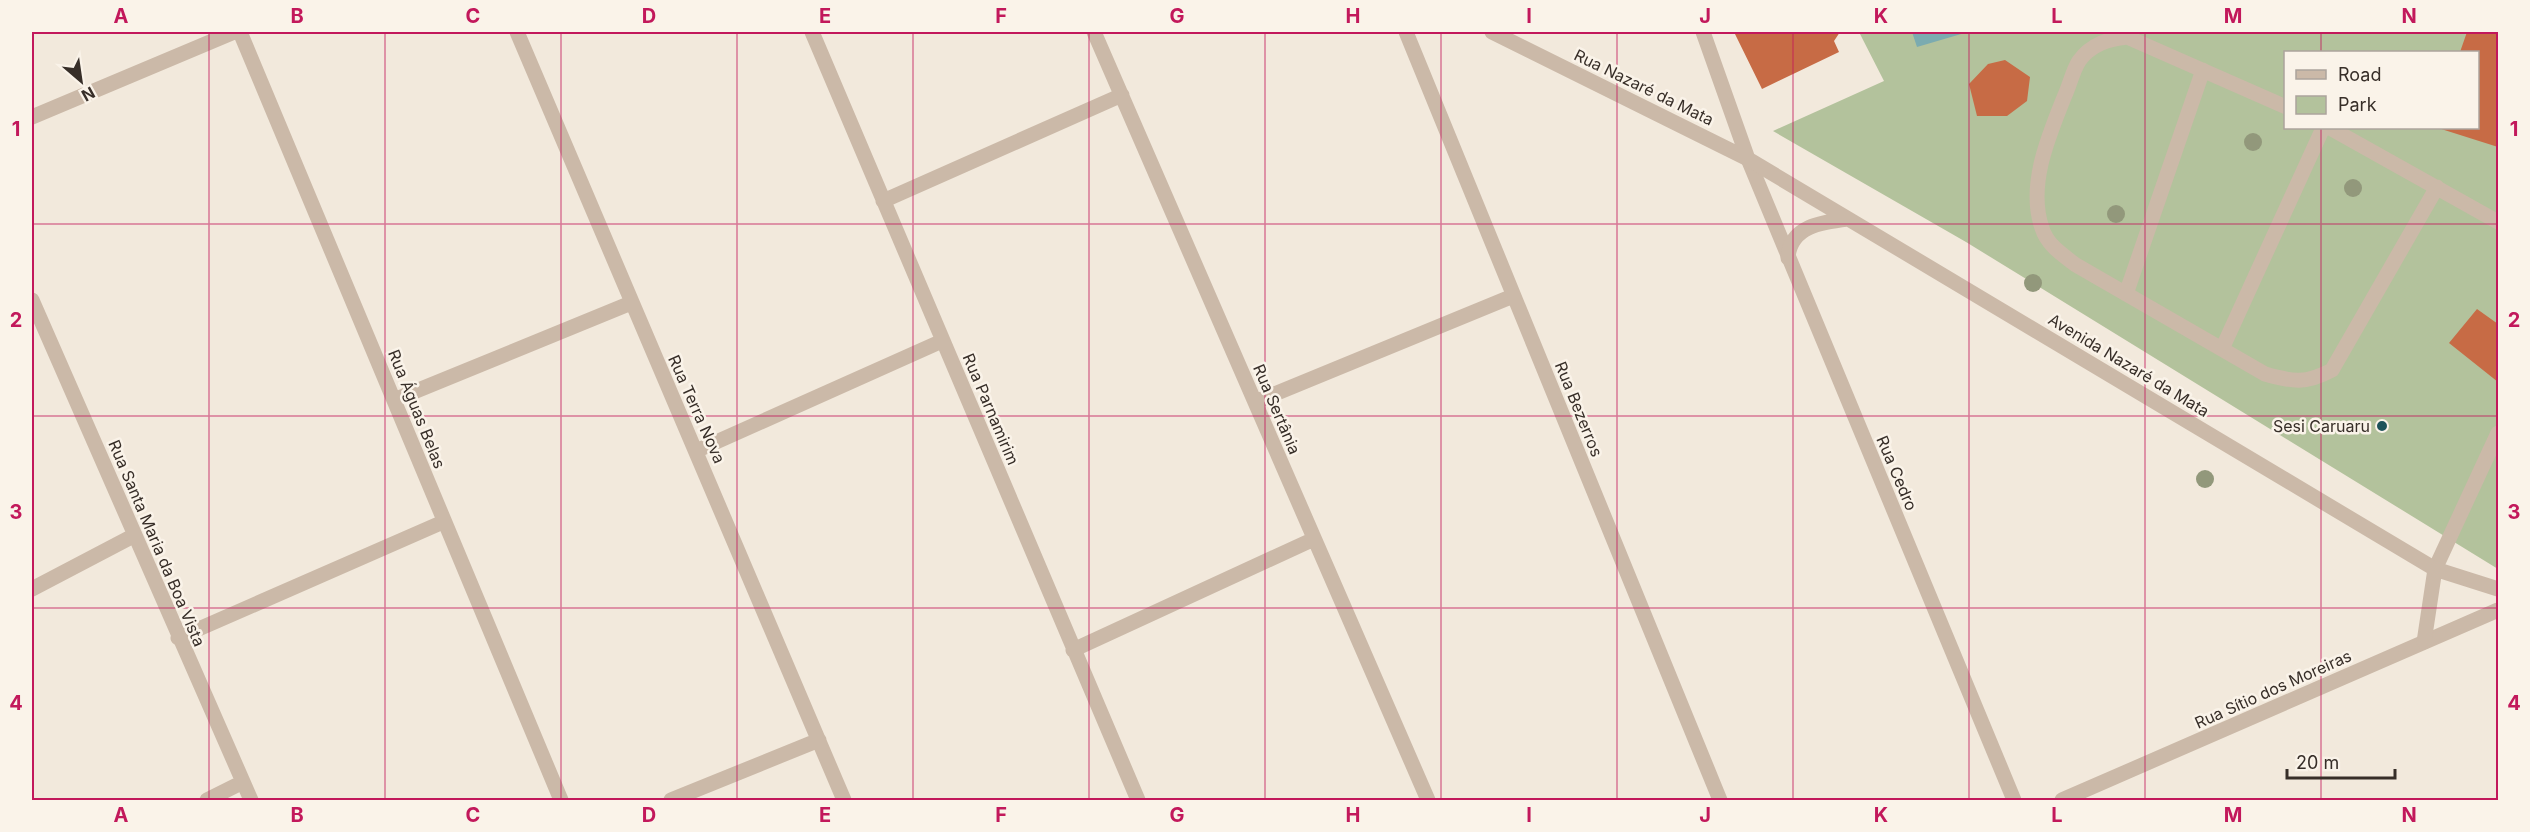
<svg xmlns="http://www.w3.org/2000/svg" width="2530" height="832" viewBox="0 0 2530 832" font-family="Inter,sans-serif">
  <rect width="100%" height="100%" fill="#f2e9dc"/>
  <path fill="#b3c29c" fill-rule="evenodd" d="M1859,32h639v537l-532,-327 -193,-111 111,-50zM2286,52h192v76h-192z"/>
  <path fill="#7babb0" d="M1912,32h56l-51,15z"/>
  <path fill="#c76b45" d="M1734,32h106l-6,9 5,11 -77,37z
    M2467,32h31v115l-60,-19h40v-76h-18z
    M2005,60l25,17 -3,24 -20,15h-30l-8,-32 19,-20z
    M2477,309l21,15v58l-49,-39z"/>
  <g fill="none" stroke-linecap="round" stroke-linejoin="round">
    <path stroke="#cbb9a8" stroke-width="15" d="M2286,107l-159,-70c-18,2 -36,7 -48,24 -6,9 -9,23 -14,34 -16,40 -38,90 -23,133 5,17 21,27 34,37l189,109c28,8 41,10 67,-4l105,-183
      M2330,128l168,94
      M2126,294l77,-224
      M2222,349l101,-221
      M2435,569l63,-136"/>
    <path stroke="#cbb9a8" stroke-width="15" d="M240,32l321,768
      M517,32l327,768
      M812,32l326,768
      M1094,32l334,768
      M1406,32l314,768
      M32,117l202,-85
      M1748,159l266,641
      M883,201l239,-106
      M32,300l219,500
      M394,400l237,-97
      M1255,402l258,-106
      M696,451l246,-110
      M32,589l103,-54
      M178,638l265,-116
      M1073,650l241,-111
      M207,800l36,-18
      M671,800l148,-60
      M2062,800l436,-190"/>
    <path stroke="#cbb9a8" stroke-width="15" d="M1492,32l256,127 687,410 63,20
      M1703,32l45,127
      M1788,258c2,-32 34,-36 60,-39
      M2424,642l11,-73"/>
  </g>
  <g fill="#92987b">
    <circle cx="2253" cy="142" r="9"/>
    <circle cx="2353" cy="188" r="9"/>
    <circle cx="2116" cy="214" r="9"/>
    <circle cx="2033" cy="283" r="9"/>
    <circle cx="2205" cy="479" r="9"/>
  </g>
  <path fill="none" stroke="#c2185b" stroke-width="1.5" stroke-opacity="0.55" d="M209,32v768M385,32v768M561,32v768M737,32v768M913,32v768M1089,32v768M1265,32v768M1441,32v768M1617,32v768M1793,32v768M1969,32v768M2145,32v768M2321,32v20M2321,128v672M32,224h2466M32,416h2466M32,608h2466"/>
  <circle fill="#1d535a" stroke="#faf3e9" stroke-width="2" cx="2382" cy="426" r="6"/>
  <g text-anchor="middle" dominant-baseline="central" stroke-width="5" stroke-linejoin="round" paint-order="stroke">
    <g font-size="16" fill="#372e28" stroke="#faf3e9">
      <text transform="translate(1644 87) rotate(26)">Rua Nazaré da Mata</text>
      <text transform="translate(2129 365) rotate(31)">Avenida Nazaré da Mata</text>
      <text transform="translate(417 409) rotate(68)">Rua Águas Belas</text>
      <text transform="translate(697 409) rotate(66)">Rua Terra Nova</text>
      <text transform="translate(991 409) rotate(67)">Rua Parnamirim</text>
      <text transform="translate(1277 409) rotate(67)">Rua Sertânia</text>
      <text transform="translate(1579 409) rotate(68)">Rua Bezerros</text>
      <text transform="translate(1897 473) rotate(67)">Rua Cedro</text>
      <text transform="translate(157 543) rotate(67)">Rua Santa Maria da Boa Vista</text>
      <text transform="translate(2273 689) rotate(-24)">Rua Sítio dos Moreiras</text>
    </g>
    <g font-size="16" fill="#372e28" stroke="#faf3e9" text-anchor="end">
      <text x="2370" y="426">Sesi Caruaru</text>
    </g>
  </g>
  <rect width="2530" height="832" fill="none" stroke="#faf3e9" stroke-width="66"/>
  <rect x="2284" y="51" width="195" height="78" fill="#faf3e9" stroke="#aca49c" stroke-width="1.5"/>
  <rect x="2296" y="70" width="30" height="9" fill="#cbb9a8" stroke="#aca49c" stroke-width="1.5"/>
  <text x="2338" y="81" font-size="18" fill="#372e28">Road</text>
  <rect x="2296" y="96" width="30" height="18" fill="#b3c29c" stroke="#aca49c" stroke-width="1.5"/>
  <text x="2338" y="111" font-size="18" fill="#372e28">Park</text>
  <g transform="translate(81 81) rotate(151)" stroke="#faf3e9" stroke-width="4.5" paint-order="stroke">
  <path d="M0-4.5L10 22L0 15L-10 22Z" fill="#372e28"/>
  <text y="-9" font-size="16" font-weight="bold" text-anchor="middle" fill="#372e28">N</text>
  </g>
  <path d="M2287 769v9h108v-9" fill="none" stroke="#372e28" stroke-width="3"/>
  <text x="2296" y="769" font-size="18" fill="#372e28" stroke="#faf3e9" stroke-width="4.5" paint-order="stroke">20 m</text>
  <rect x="33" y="33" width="2464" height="766" fill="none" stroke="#c2185b" stroke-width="2"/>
  <g font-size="20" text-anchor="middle" font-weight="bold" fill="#c2185b">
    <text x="121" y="23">A</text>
    <text x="297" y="23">B</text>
    <text x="473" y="23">C</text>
    <text x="649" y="23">D</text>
    <text x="825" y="23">E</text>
    <text x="1001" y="23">F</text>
    <text x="1177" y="23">G</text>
    <text x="1353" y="23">H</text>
    <text x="1529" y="23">I</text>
    <text x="1705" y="23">J</text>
    <text x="1881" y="23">K</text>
    <text x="2057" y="23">L</text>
    <text x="2233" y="23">M</text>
    <text x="2409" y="23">N</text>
    <text x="16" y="136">1</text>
    <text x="2514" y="136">1</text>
    <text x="16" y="327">2</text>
    <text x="2514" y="327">2</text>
    <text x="16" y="519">3</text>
    <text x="2514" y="519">3</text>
    <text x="16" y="710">4</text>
    <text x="2514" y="710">4</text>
    <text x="121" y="822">A</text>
    <text x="297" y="822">B</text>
    <text x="473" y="822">C</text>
    <text x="649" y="822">D</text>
    <text x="825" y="822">E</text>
    <text x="1001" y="822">F</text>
    <text x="1177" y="822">G</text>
    <text x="1353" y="822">H</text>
    <text x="1529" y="822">I</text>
    <text x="1705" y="822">J</text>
    <text x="1881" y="822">K</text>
    <text x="2057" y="822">L</text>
    <text x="2233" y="822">M</text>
    <text x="2409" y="822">N</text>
  </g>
</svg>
